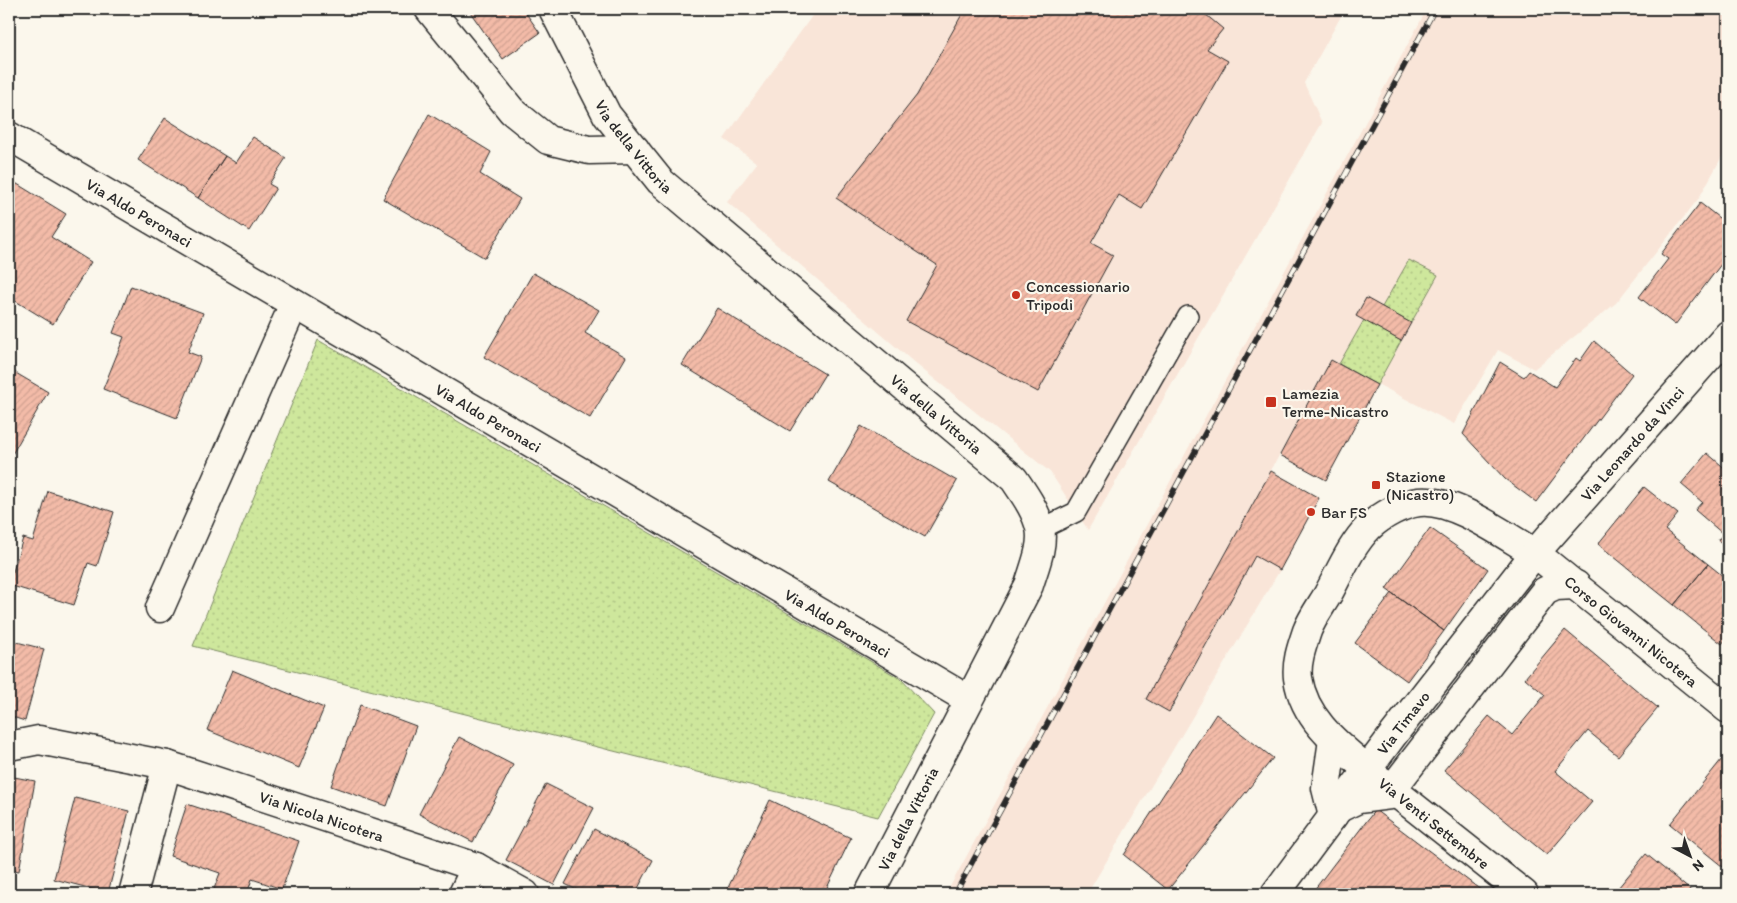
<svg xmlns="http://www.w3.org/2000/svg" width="1737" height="903" viewBox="0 0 1737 903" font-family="Itim,sans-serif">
  <defs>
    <pattern id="grass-dots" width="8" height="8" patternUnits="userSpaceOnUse" patternTransform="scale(1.25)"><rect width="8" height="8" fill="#cee79c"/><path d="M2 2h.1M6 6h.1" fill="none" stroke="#b1c687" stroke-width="1.8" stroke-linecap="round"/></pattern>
    <pattern id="building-hatch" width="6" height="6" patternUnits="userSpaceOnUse" patternTransform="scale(1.25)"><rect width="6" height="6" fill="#f3bba8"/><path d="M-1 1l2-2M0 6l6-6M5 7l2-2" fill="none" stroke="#d0a191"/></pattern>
  </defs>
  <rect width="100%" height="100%" fill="#fbf7ec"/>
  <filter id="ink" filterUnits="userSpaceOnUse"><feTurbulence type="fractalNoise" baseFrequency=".02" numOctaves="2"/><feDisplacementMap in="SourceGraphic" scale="10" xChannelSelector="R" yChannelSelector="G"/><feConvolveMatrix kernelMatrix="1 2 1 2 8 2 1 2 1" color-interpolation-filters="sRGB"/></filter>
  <g filter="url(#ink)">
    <path fill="#f9e5d8" d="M817,9h528l-41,74 18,40 -234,407 -38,-58 -133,-107 -190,-163 30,-39 -33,-24z
      M1427,9h301v132l-4,12 -25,45 -83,105 -82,66 -36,-19 -44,74 -123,-64 -185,340 24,12 85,-156 25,14 -193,324h-141z"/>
    <path fill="url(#grass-dots)" stroke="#7c8964" d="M1409,260l29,15 -27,48 -29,-16z
      M1364,320l37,21 -24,44 -38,-21z
      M318,340l583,339 33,35 -56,103 -685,-171z"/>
    <path fill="url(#building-hatch)" stroke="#2b2b2b" d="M468,9h55l17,24 -37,26z
      M965,9h234l24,20 -16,20 21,12 -86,148 -23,-14 -28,48 22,12 -75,137 -132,-71 31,-56 -101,-67 81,-103z
      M429,114l62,38 -11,22 40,25 -35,59 -102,-59z
      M165,118l60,38 -27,42 -60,-38z
      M253,137l33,21 -17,26 7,4 -27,43 -51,-33 27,-42 11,7z
      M9,179l57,35 -15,23 40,25 -38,62 -44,-27z
      M1700,203l28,22v30l-53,70 -36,-28 29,-38 -7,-5z
      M533,273l66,37 -14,23 41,24 -36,61 -106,-61z
      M131,286l72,27 -15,39 13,5 -24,61 -74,-29 21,-52 -11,-4z
      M1366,298l45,25 -10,18 -45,-25z
      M717,308l108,66 -35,57 -108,-66z
      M1594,341l38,33 -96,128 -31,-23 -42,-45 37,-72 24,15 5,-6 26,16 21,-29 4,3z
      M1331,360l46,25 -51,95 -46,-25z
      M9,369l39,23 -37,64 -2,-2z
      M1728,409v10l-5,-4z
      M861,426l96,55 -32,56 -96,-55z
      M1707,453l21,18v57l-5,6 -28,-24 7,-8 -21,-18z
      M1271,471l48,27 -39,72 -25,-14 -86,156 -23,-13z
      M1644,487l34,27 -13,16 43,34 -34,41 -76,-61z
      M48,491l66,21 -17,54 -9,-3 -14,42 -65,-20 14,-47 10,3z
      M1430,528l58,41 -44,62 -58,-42z
      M1728,528v20l-10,-8z
      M1708,564l20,16v56l-6,8 -48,-39z
      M1392,593l52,38 -37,50 -52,-38z
      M1565,630l93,78 -40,48 -30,-25 -33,40 37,31 -45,53 -103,-85 45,-54 23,19 33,-40 -20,-17z
      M9,640l35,9 -19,72 -16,-5z
      M232,670l92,38 -25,60 -92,-38z
      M360,705l56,21 -29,80 -56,-20z
      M1216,714l57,44 -105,132 -44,-35z
      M459,737l54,28 -40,77 -54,-28z
      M1722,759l6,5v107l-58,-47z
      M9,776l26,5 -16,90 -10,-2z
      M546,784l48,24 -40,77 -48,-25z
      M75,798l54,13 -21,82 -54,-14z
      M770,800l81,38 -27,56h-99z
      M187,804l112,37 -17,48 -30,-10 -5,15h-18l-15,-5 6,-16 -50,-17z
      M1375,810l111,84h-175z
      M594,829l59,31 -18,34h-50l-20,-10z
      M1646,854l49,40h-82z"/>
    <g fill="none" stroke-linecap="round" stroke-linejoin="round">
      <defs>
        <path id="service" d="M1041,529l35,-17 112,-196"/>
        <g id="minor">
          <path d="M429,9l83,102 36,29 41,10 46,-1"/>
          <path id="s1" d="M553,9l54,106 53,66 354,298c10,15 22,31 26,49 4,18 -6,40 -11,57l-160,309"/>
          <path id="s2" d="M9,136l960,564"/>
          <path id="s3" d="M1535,553l193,156"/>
          <path d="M160,608l134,-304"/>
          <path id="s4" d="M9,746l30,-6 128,25 309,102"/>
          <path id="s5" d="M1380,780l144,114"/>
          <path d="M1392,789l153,-198 11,-5 20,-1"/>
          <path d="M133,894l34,-129"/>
        </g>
        <g id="tertiary">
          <path d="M1333,740l-7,48 7,28"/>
          <path d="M1367,769c-29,-24 -63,-50 -69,-91 -2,-16 4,-32 9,-47 5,-13 14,-25 21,-37 12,-22 23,-49 41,-67 13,-12 33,-23 50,-25 35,-4 86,34 116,51"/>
          <path d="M1339,808l19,-9 40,-5"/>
          <path d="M463,894l13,-27 49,27"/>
          <path id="s6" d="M1275,894l118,-159 142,-182 193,-218"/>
        </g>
      </defs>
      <use href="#service" stroke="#2b2b2b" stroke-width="22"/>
      <use href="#minor" stroke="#2b2b2b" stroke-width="31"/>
      <use href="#tertiary" stroke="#2b2b2b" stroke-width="31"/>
      <use href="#service" stroke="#fbf7ec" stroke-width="19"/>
      <use href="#minor" stroke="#fbf7ec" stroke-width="28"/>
      <use href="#tertiary" stroke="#fbf7ec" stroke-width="28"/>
      <defs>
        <path id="rail" d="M955,894l480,-885"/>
      </defs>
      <use href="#rail" stroke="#2b2b2b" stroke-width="5.5"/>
      <use href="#rail" stroke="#fbf7ec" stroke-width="4" stroke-dasharray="11" stroke-linecap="butt"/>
    </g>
  </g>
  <g fill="#c8321e" stroke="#fbf7ec" stroke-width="2">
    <circle cx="1016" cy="295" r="5"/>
    <rect x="1265" y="396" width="12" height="12" rx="2.5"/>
    <rect x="1371" y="480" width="10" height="10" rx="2.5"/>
    <circle cx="1311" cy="512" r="5"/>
  </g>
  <g text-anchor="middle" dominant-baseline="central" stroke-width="4.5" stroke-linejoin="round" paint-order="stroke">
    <g font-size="16" fill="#2b2b2b" stroke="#fbf7ec">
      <text stroke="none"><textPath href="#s1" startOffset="160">Via della Vittoria</textPath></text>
      <text stroke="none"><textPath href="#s2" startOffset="151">Via Aldo Peronaci</textPath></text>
      <text stroke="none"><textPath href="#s1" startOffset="565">Via della Vittoria</textPath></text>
      <text stroke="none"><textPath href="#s2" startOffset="556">Via Aldo Peronaci</textPath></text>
      <text stroke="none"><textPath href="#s6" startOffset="575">Via Leonardo da Vinci</textPath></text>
      <text stroke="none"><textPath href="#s2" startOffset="961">Via Aldo Peronaci</textPath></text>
      <text stroke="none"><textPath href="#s3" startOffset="124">Corso Giovanni Nicotera</textPath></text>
      <text stroke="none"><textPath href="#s6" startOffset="214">Via Timavo</textPath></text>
      <text stroke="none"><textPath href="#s4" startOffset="324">Via Nicola Nicotera</textPath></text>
      <text transform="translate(908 819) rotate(-63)">Via della Vittoria</text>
      <text stroke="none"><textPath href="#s5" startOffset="69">Via Venti Settembre</textPath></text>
    </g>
    <g font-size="16" fill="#2b2b2b" stroke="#fbf7ec" text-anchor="start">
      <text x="1026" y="286">Concessionario<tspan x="1026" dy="18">Tripodi</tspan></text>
      <text x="1282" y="393">Lamezia<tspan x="1282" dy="18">Terme-Nicastro</tspan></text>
      <text x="1386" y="476">Stazione<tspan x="1386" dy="18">(Nicastro)</tspan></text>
      <text x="1321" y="512">Bar FS</text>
    </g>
  </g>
  <rect width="1737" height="903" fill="none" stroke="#fbf7ec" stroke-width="30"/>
  <rect x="15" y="15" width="1707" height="873" fill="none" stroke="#2b2b2b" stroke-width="2" filter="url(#ink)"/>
  <g transform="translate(1690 856) rotate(139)" stroke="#fbf7ec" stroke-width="4" paint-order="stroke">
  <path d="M0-4L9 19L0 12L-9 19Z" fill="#2b2b2b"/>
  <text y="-8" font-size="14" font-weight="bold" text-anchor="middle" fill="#2b2b2b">N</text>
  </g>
</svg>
